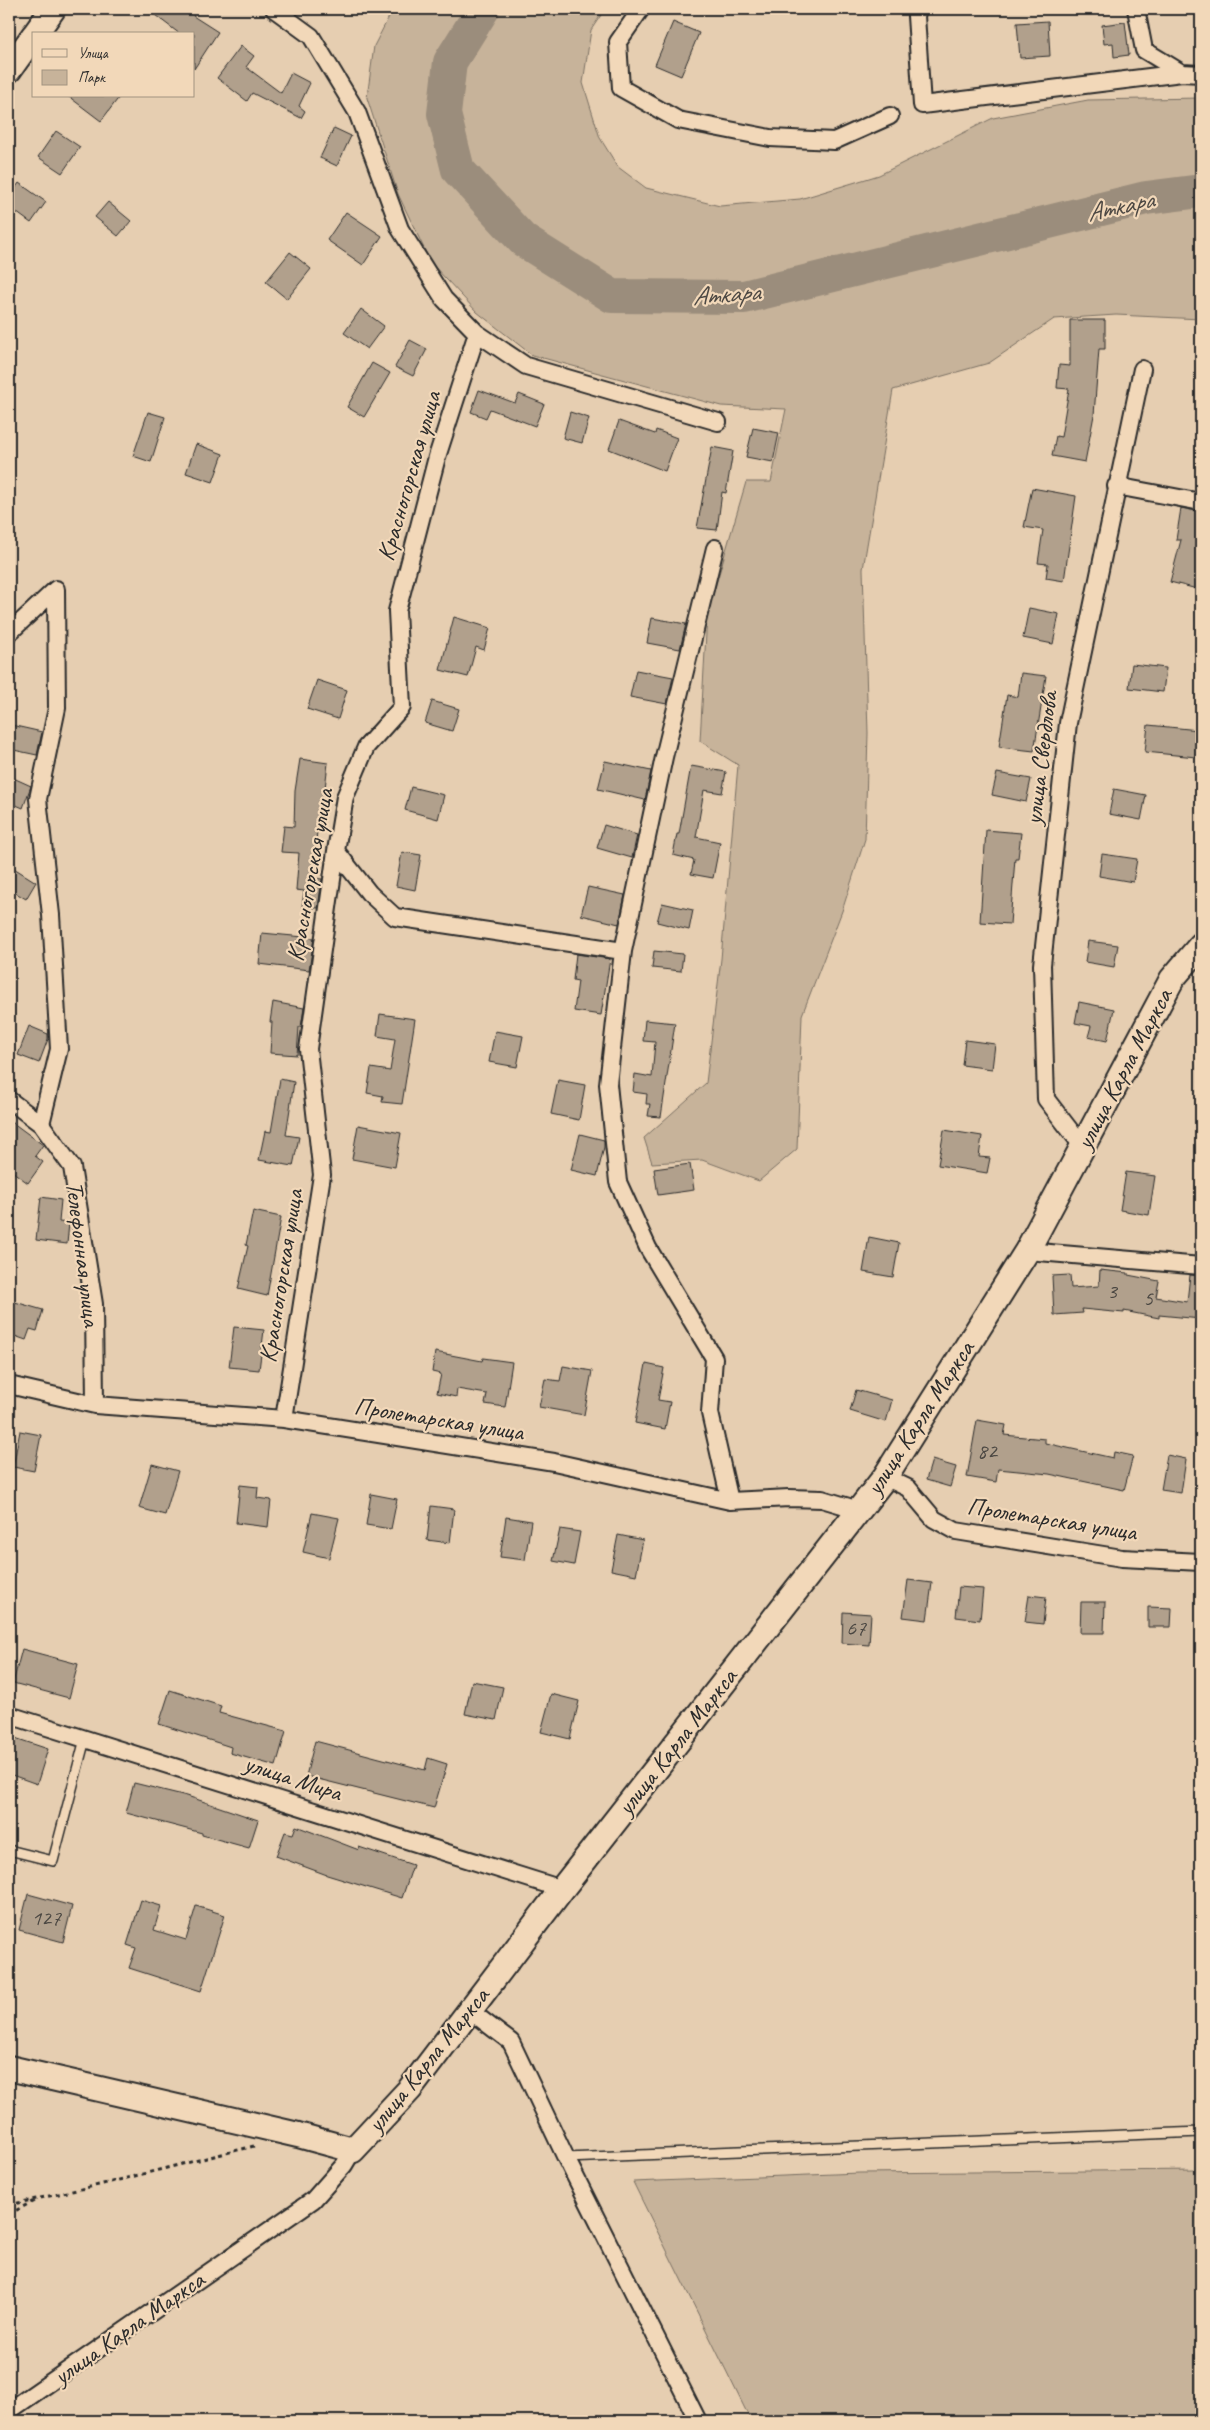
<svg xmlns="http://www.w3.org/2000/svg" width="1210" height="2430" viewBox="0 0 1210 2430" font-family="Caveat,sans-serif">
  <rect width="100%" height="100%" fill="#e6ceb1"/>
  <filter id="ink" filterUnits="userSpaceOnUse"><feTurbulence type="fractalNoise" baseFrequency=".02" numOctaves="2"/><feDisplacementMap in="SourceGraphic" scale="10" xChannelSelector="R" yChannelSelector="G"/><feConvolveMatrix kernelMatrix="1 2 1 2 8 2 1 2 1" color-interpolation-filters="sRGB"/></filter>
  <g filter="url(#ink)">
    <path fill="#c7b39a" stroke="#796f62" d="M393,9h212l-14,21 -8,53 17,55 18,29 28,21 74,18 80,-7 79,-24 114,-57 95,-18 113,-2v221l-85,-4 -62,4 -65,44 -96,27 -30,179 5,164 -3,106 -23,72 -40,104 -5,134 -38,32 -57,-21 -50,3 -8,-25 62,-55 15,-124 17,-194 -38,-24 7,-126 39,-133h25l15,-73 -65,-3 -189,-51 -55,-43 -46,-49 -33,-69 -31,-96 7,-52z
      M1201,2170v251h-450l-118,-239 226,-9z"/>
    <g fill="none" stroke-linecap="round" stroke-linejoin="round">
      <path stroke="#9b8d7b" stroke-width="34" d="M483,9l-33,53 -6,52 14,56 65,70 89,56 132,1 402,-99 55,-7"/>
    </g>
    <path fill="#b1a08c" stroke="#2b2b2b" d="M147,9h51l-5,7 25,16 -24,37v-35h-14z
      M1048,21l2,35 -30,2 -3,-35z
      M673,22l26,11 -18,43 -26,-11z
      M1125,22l4,33 -15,2 -1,-14 -9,1 -2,-19z
      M241,46l13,10 -8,11 35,26 10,-20 19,10 -11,23 6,5 -4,7 -49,-25 -5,8 -30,-23z
      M68,96h52l-19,25z
      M334,128l17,8 -14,30 -17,-8z
      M56,131l24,16 -18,26 -24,-16z
      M19,183l27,19 -15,21 -22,-16v-10z
      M108,202l23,19 -13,15 -23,-19z
      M346,212l36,24 -19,29 -36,-25z
      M290,252l21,17 -24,30 -21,-17z
      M361,309l23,17 -17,23 -23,-16z
      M1070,320h35v29h-6l-5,66 -9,47 -33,-6 4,-20 5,1 8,-48 -12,-1 2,-23 11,1z
      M410,340l17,9 -14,27 -18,-9z
      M372,363l18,10 -26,44 -17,-10z
      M479,390l36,13 4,-9 25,10 -9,22 -45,-17 -4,9 -15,-6z
      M148,412l17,5 -14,45 -18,-6z
      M570,412l19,6 -7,25 -19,-5z
      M619,421l36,13 1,-4 21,8 -12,33 -56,-22z
      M753,428l26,5 -6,29 -27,-5z
      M196,444l27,10 -10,28 -27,-9z
      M712,447l21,4 -7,42 -4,-1 -5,38 -20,-2z
      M1032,488l44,8 -12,85 -18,-3 2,-14 -10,-1 5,-33 -19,-3z
      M1181,508l20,4v78l-31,-8 11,-42h-5z
      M1029,608l30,6 -6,30 -30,-6z
      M454,617l36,11 -6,22 -8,-3 -8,30 -28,-7z
      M652,618l34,6 -6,25 -33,-6z
      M1132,664l34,4 -3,24 -34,-4z
      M636,670l37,7 -6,27 -37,-7z
      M1021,673l25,3 -12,75 -35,-4 8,-52 11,2z
      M317,680l30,10 -9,29 -31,-10z
      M432,701l27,8 -7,22 -27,-8z
      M11,725l31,7 -5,23 -28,-6z
      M1148,725l51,5 -3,27 -51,-5z
      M300,759l28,4 -7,59h-3l-6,56 10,1 -4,29 -16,-1 2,-16 -8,-1 3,-37 -18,-1 3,-26 10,1 1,-36z
      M605,761l46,10 -6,29 -47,-11z
      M691,766l35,6 -4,21 -18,-3 -8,47 24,5 -7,36 -22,-4 3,-14 -21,-5 4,-21h2z
      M997,773l34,6 -5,23 -34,-7z
      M9,776l22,10 -8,22 -14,-6z
      M411,787l33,8 -6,24 -33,-9z
      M1114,789l32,6 -5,25 -32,-6z
      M604,825l33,10 -5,23 -35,-10z
      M986,830l35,3 -3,25h-3l-5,66 -30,-2z
      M402,852l19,3 -6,35 -19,-4z
      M1102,854l35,5 -4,23 -34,-6z
      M9,865l27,17 -10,17 -17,-10z
      M588,887l37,8 -6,29 -38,-9z
      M662,903l31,7 -4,20 -32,-8z
      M262,933l52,5 -5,32 -50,-6z
      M1088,941l30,4 -4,22 -29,-5z
      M654,951l29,3 -2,17 -29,-3z
      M576,954l34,5 -9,56 -27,-4 4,-30 -5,-1z
      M273,1002l31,6 -3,19h-2l-2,28 -27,-2 2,-31h-2z
      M1079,1002l35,7 -7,32 -19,-4 3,-11 -16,-3z
      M380,1014l35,5 -13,85 -20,-2 1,-6 -16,-3 4,-25 19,3 5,-32 -18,-3z
      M645,1020l30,3 -14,94 -13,-1 2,-12h-4l1,-10 -14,-2 2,-18 17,3 3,-35 -12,-1z
      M29,1026l19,8v5l-9,24 -21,-8z
      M495,1031l28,5 -6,31 -28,-5z
      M965,1040l30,4 -3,25 -30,-4z
      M280,1079l14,3 -8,53 13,2 -6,29 -34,-6 6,-29 6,1z
      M558,1080l27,5 -6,35 -28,-6z
      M9,1120l34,25 -8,11 8,6 -15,21 -19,-14z
      M358,1125l43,8 -6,34 -43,-8z
      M944,1130l38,6 -3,21 11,1 -3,15 -49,-8z
      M580,1134l24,6v7l-7,29 -26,-6z
      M690,1164l4,26 -36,5 -4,-26z
      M1126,1172l29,4 -6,39 -29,-5z
      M41,1197l20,3 -2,22 10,1 -2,21 -31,-4z
      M253,1211l28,6 -14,79 -29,-7 10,-43 -2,-1z
      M869,1237l30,6 -6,34 -30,-5z
      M1100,1270l28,3v2l31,6 -3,16 31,5 3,-27 11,1v43l-42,-4v3l-35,-7v2l-42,-4 1,4 -29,2 -2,-39 18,-1 1,13 28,-2z
      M15,1302l28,8 -6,21 -7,-2 -4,11 -17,-6v-11z
      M234,1327l30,3 -5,40 -30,-3z
      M435,1352l47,9 1,-3 29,4 -7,45 -20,-3 2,-10 -30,-5 -1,8 -19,-4 4,-19 -9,-2z
      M646,1364l18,4 -6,32 12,2 -5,27 -30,-6z
      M563,1366l29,5 -8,44 -45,-8 6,-28 15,2z
      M856,1390l36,10 -6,22 -36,-11z
      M977,1420l29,5 -2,10 41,4v4l68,15 1,-6 19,4 -9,34 -75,-16 -51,-5 -2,13 -29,-5z
      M20,1431l21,4 -7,36 -21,-4z
      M1167,1455l19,4 -5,34 -20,-3z
      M932,1460l24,7 -6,20 -24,-7z
      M152,1464l26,7 -13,44 -26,-7z
      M240,1485l18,2 -1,11 14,2 -3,27 -32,-4z
      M371,1494l26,5 -6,30 -25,-4z
      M431,1506l23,3 -4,34 -23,-3z
      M312,1513l27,5 -10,40 -26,-6z
      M506,1517l25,4 -6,39 -25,-3z
      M560,1529l20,3 -6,33 -21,-4z
      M618,1535l25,5 -7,35 -25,-5z
      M908,1580l24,3 -5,37 -24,-3z
      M959,1587l24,2 -3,31 -24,-3z
      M1029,1595l17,2 -3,27 -18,-2z
      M1081,1602h24l-1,31h-24z
      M1148,1607l24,1 -1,19h-23z
      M843,1612l28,2 -2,31 -27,-2z
      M22,1649l56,15 -9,34 -56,-15z
      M472,1681l31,6 -7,33 -31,-6z
      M170,1690l51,16 -2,7 67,18 -10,35 -46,-13 1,-6 -72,-23z
      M551,1694l28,7 -9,38 -29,-7z
      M9,1736l39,13 -11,35 -28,-10z
      M315,1741l110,29 3,-12 19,6 -13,44 -128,-32z
      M134,1783l53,13 71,24 -9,28 -47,-13v-2l-76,-20z
      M296,1826l63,24v-3l54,18 -11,33 -75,-23 -51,-19 9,-24 8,2z
      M28,1894l44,12 -9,36 -44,-12z
      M141,1900l20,6 -7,24 32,10 10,-34 29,9 -24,76 -72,-23 7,-20 -9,-3z"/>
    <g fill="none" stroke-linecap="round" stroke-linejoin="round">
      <defs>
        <path id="lane" d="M9,1850l44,11 32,-122
          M566,2158l635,-26"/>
        <path id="street" d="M274,9l37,27 46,76 43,117 44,70 33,34 49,33 192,56
          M641,9l-23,33 3,46 57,32 92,18 64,3 56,-25
          M918,9l-2,7 6,89 260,-32 19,1
          M1136,9l8,41 38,23
          M1116,486l85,16
          M715,548l-51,209 -41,194 -15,133 10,98 30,66 66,110 -4,55 20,88
          M9,633l47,-44 1,119 -19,91 13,116 8,134 -18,75
          M336,851l33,42 26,24 228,34
          M9,1100l32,24 31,43 22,137 1,101
          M1083,1147l-37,-48 -4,-134 26,-242 74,-354
          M1027,1251l174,15
          M9,1385l86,20 189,14 270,43 176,39 59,-3 33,1 37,11
          M284,1419l38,-244 -14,-126 28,-198 9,-54 21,-50 36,-40 -5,-96 40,-154 40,-124
          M885,1477l23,11 26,31 22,12 166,27 79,4
          M9,1715l553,174
          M469,2010l42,32 55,116 132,263
          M9,2411l304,-211 31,-35 9,-15"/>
        <path id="secondary" d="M35,34l18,-25
          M9,70l25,-35
          M9,2068l289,67 55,15 57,-61 152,-200 323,-412 142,-226 145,-272 29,-34"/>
      </defs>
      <use href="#lane" stroke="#2b2b2b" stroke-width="12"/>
      <use href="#street" stroke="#2b2b2b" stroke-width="20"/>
      <use href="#secondary" stroke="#2b2b2b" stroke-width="28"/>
      <path stroke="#2b2b2b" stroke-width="3" stroke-dasharray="4 4" stroke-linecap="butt" d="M9,2205l90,-20 155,-39
        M9,2214l25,-13"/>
      <use href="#lane" stroke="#f2d8b9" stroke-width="9"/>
      <use href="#street" stroke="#f2d8b9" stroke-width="16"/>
      <use href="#secondary" stroke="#f2d8b9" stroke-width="24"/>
    </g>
  </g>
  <g text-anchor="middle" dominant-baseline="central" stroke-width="4.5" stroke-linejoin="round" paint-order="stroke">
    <g font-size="22" fill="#4c4843">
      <text x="1112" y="1291">3</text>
      <text x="1148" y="1298">5</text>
      <text x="987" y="1451">82</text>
      <text x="856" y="1628">67</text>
      <text x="46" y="1918">127</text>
    </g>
    <g font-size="25" fill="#2b2b2b" stroke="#f2d8b9">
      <text transform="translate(409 476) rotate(-74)">Красногорская улица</text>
      <text transform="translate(1041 758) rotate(-83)">улица Свердлова</text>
      <text transform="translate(310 875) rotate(-80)">Красногорская улица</text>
      <text transform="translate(1124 1069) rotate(-62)">улица Карла Маркса</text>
      <text transform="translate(83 1254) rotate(83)">Телефонная улица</text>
      <text transform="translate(281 1276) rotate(-81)">Красногорская улица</text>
      <text transform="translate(920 1418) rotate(-57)">улица Карла Маркса</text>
      <text transform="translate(439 1419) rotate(9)">Пролетарская улица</text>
      <text transform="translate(1052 1519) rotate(9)">Пролетарская улица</text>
      <text transform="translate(677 1742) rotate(-52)">улица Карла Маркса</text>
      <text transform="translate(293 1778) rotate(18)">улица Мира</text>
      <text transform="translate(428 2060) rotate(-51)">улица Карла Маркса</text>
      <text transform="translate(129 2328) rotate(-35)">улица Карла Маркса</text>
    </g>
    <g font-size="26" font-style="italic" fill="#4d4843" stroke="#f2d8b9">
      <text transform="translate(1120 206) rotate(-12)">Аткара</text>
      <text transform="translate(726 294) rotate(-4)">Аткара</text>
    </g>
  </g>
  <rect width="1210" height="2430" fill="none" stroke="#f2d8b9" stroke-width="30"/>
  <rect x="15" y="15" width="1180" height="2400" fill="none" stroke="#2b2b2b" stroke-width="2" filter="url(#ink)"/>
  <rect x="32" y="32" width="162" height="65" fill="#f2d8b9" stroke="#a29380"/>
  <rect x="42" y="49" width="25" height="8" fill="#f2d8b9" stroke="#a29380"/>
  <text x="78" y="58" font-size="15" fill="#2b2b2b">Улица</text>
  <rect x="42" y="70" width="25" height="15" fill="#c7b39a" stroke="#a29380"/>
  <text x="78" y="82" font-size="15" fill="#2b2b2b">Парк</text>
</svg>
